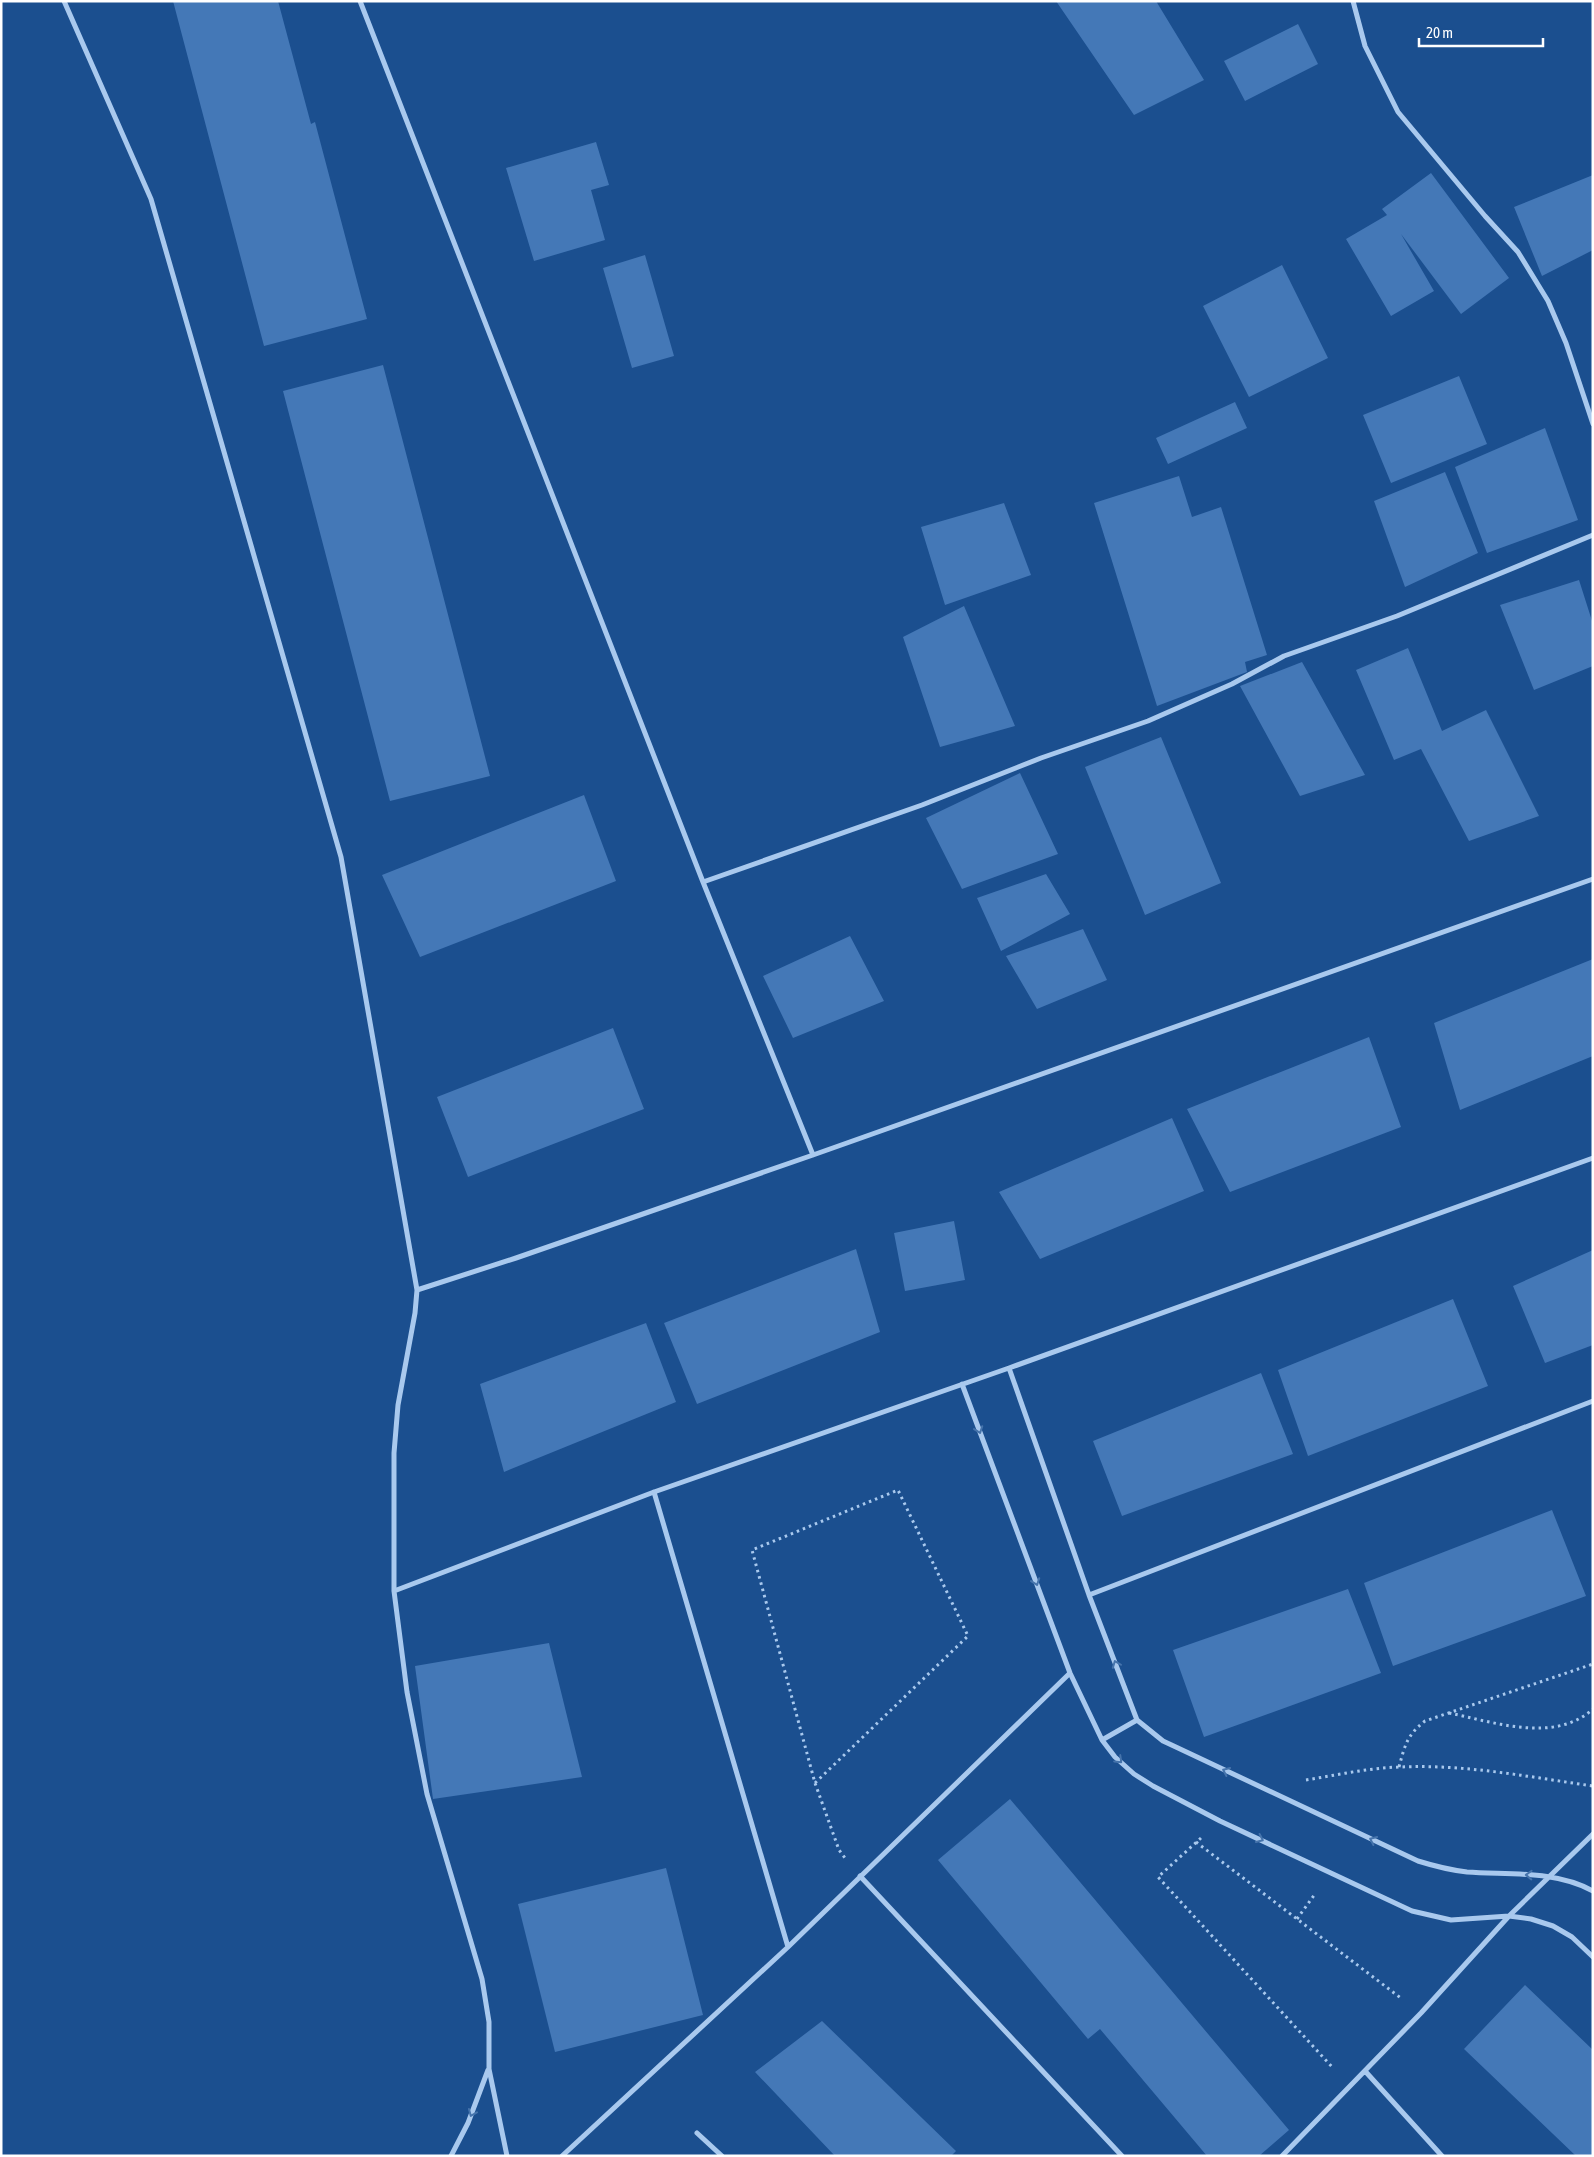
<svg xmlns="http://www.w3.org/2000/svg" width="1594" height="2157" viewBox="0 0 1594 2157" font-family="'Asap Condensed',sans-serif">
  <rect width="100%" height="100%" fill="#1b4f8f"/>
  <path fill="#4478b7" d="M173,1h105l33,123 4,-2 52,197 -103,27z
    M1056,1h100l48,79 -70,35z
    M1298,24l20,40 -73,37 -21,-40z
    M596,142l13,43 -18,5 14,50 -71,21 -28,-93z
    M1431,173l78,105 -48,36 -60,-80 33,57 -43,25 -45,-77 41,-24 -5,-6z
    M1593,175v75l-51,26 -28,-69z
    M645,255l29,101 -42,12 -29,-100z
    M1282,265l46,93 -79,39 -46,-91z
    M383,365l107,411 -100,25 -107,-410z
    M1459,376l28,68 -96,39 -28,-68z
    M1235,402l12,26 -79,36 -12,-26z
    M1545,428l33,92 -91,33 -32,-86z
    M1445,472l33,81 -73,34 -31,-86z
    M1179,476l13,41 29,-10 46,148 -22,7 2,10 -90,34 -63,-203z
    M1004,503l27,72 -86,30 -24,-78z
    M1579,580l14,44v42l-59,24 -34,-85z
    M964,606l51,120 -75,21 -37,-110z
    M1408,648l34,83 44,-21 53,106 -70,25 -48,-92 -27,11 -38,-90z
    M1302,662l63,113 -65,21 -60,-110z
    M1161,737l60,146 -76,32 -60,-148z
    M1020,773l38,81 -96,35 -36,-71z
    M584,795l32,86 -196,76 -38,-82z
    M1046,874l24,40 -69,37 -24,-53z
    M1083,929l24,51 -70,29 -31,-53z
    M850,936l34,65 -91,37 -30,-62z
    M1593,959v97l-133,54 -26,-87z
    M613,1028l31,81 -176,68 -31,-80z
    M1369,1037l32,90 -171,65 -43,-83z
    M1172,1118l32,73 -164,68 -41,-67z
    M954,1221l11,59 -60,11 -11,-58z
    M856,1249l24,83 -183,72 -33,-81z
    M1593,1250v95l-48,18 -32,-77z
    M1453,1299l35,87 -180,70 -30,-86z
    M646,1323l30,79 -172,70 -24,-88z
    M1261,1373l32,81 -171,62 -29,-75z
    M1552,1510l34,86 -193,70 -29,-83z
    M1348,1589l33,84 -177,64 -31,-87z
    M549,1643l33,134 -149,22 -18,-133z
    M1010,1799l279,331 -30,26h-52l-107,-127 -12,10 -150,-179z
    M666,1868l37,147 -148,37 -37,-148z
    M1525,1985l68,65v106h-17l-112,-107z
    M822,2021l134,130 -5,5h-116l-80,-84z"/>
  <g fill="none" stroke-linecap="round" stroke-linejoin="round">
    <path stroke="#a9c9ee" stroke-width="3" stroke-dasharray="2.5 4" stroke-linecap="butt" d="M1449,1713c45,9 105,31 144,-4
      M1399,1767c6,-22 8,-32 26,-46l168,-57
      M1306,1780c31,-5 62,-12 94,-13 65,-3 129,10 193,19
      M815,1783l153,-147 -70,-146 -146,60 63,233 24,67 6,8
      M1201,1838l-43,39 175,191
      M1196,1842l206,157
      M1297,1919l18,-25"/>
    <path stroke="#a9c9ee" stroke-width="5" d="M64,1l87,198 190,658 76,433 -2,23 -17,92 -4,48v138l13,101 20,102 55,185 7,43v47l18,87
      M360,1l343,881 110,273
      M1353,1l12,45 33,66 87,104 33,36 30,49 18,42 27,81
      M703,882l219,-77 119,-47 107,-37 84,-37 52,-28 113,-40 196,-81
      M417,1290l99,-32 297,-103 780,-276
      M1009,1368l80,227 48,125 26,21 15,7 240,113c16,5 32,9 49,11 41,3 89,-2 126,19
      M962,1384l108,289 32,67 13,17 19,17 19,12 67,35 192,90 39,9 58,-4 22,3 22,7 19,11 21,20
      M654,1492l134,455
      M394,1591l260,-99 355,-124 584,-210
      M1089,1595l504,-194
      M1102,1740l35,-20
      M860,1876l262,280
      M1365,2071l77,85
      M697,2133l25,23
      M451,2156l17,-33 20,-53
      M562,2156l226,-209 282,-274
      M1282,2156l139,-143 88,-97 84,-82"/>
  </g>
  <defs><path id="oneway-chevron" d="M-2-3.5L2.5 0L-2 3.5" fill="none" stroke-width="1.6" stroke-linecap="round" stroke-linejoin="round" transform="scale(1.25)"/></defs>
  <g stroke="#4674ac">
    <use href="#oneway-chevron" transform="translate(979 1430) rotate(70)"/>
    <use href="#oneway-chevron" transform="translate(1036 1582) rotate(70)"/>
    <use href="#oneway-chevron" transform="translate(1116 1664) rotate(-111)"/>
    <use href="#oneway-chevron" transform="translate(1119 1760) rotate(44)"/>
    <use href="#oneway-chevron" transform="translate(1226 1771) rotate(-155)"/>
    <use href="#oneway-chevron" transform="translate(1260 1839) rotate(25)"/>
    <use href="#oneway-chevron" transform="translate(1373 1840) rotate(-155)"/>
    <use href="#oneway-chevron" transform="translate(1529 1875) rotate(-178)"/>
    <use href="#oneway-chevron" transform="translate(472 2113) rotate(113)"/>
  </g>
  <rect width="1594" height="2157" fill="none" stroke="#ffffff" stroke-width="5"/>
  <path d="M1419 38v8h124v-8" fill="none" stroke="#ffffff" stroke-width="2.5"/>
  <text x="1426" y="38" font-size="15" fill="#ffffff" stroke="#1b4f8f" stroke-width="4" paint-order="stroke">20 m</text>
</svg>
